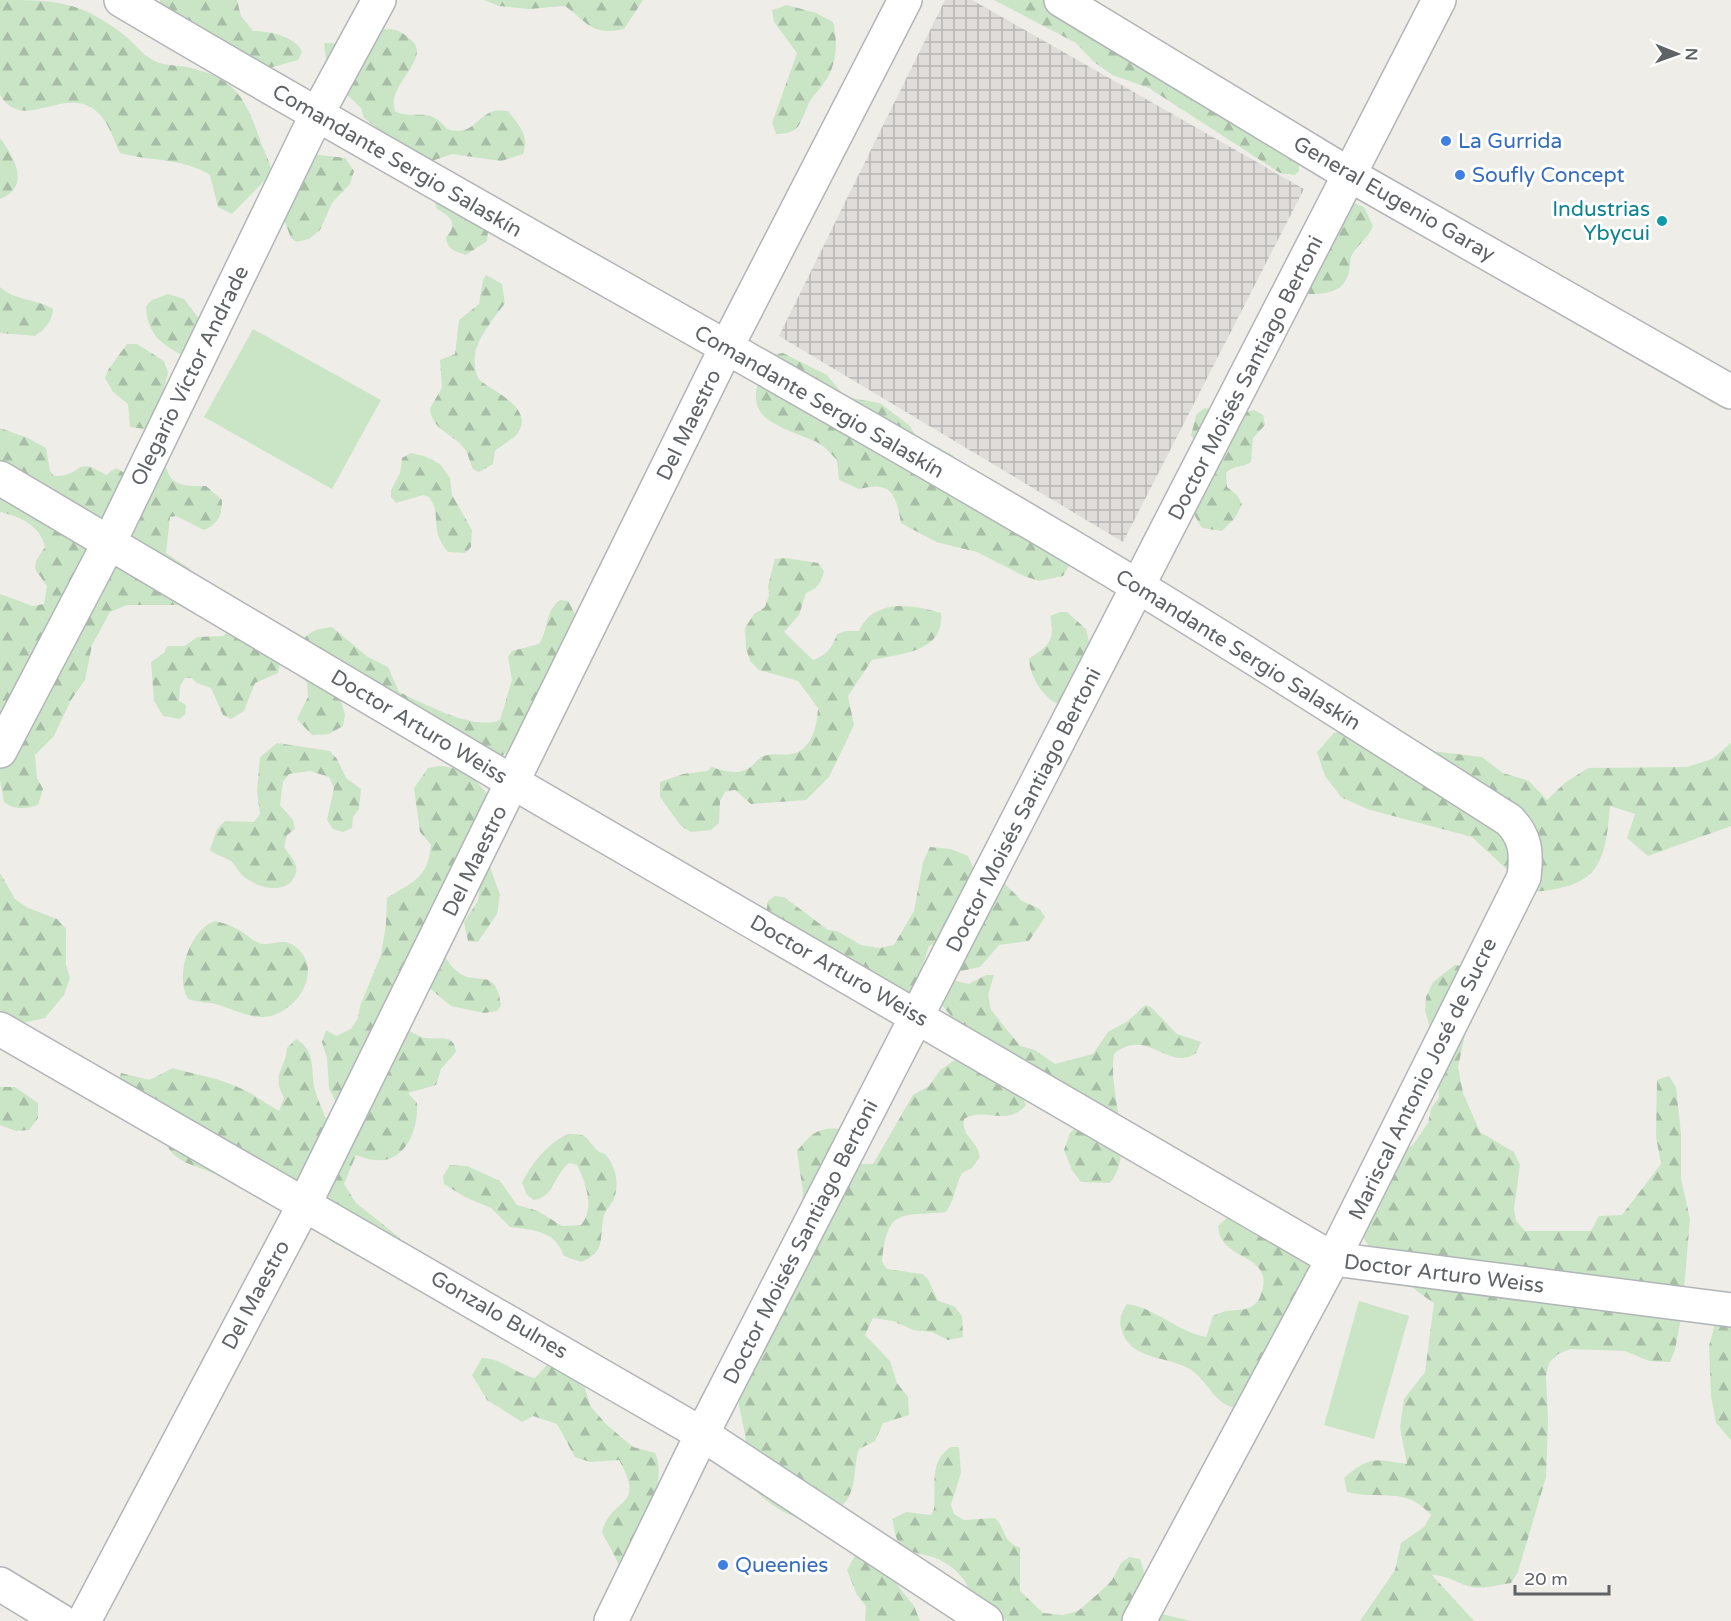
<svg xmlns="http://www.w3.org/2000/svg" width="1731" height="1621" viewBox="0 0 1731 1621" font-family="'Varela Round',sans-serif">
  <defs>
    <pattern id="industrial-grid" width="8" height="8" patternUnits="userSpaceOnUse" patternTransform="scale(1.5)"><rect width="8" height="8" fill="#dfdcd9"/><path d="M0 4h8M4 0v8" fill="none" stroke="#b8b6b4"/></pattern>
    <pattern id="forest-firs" width="22" height="20" patternUnits="userSpaceOnUse" patternTransform="scale(1.5)"><rect width="22" height="20" fill="#cae5c6"/><path d="M5 1l3.5 6h-7zM16 11l3.5 6h-7z" fill="#a7bda5"/></pattern>
  </defs>
  <rect width="100%" height="100%" fill="#efede7"/>
  <path fill="url(#industrial-grid)" d="M945,0h27l332,189 -181,353 -344,-206z"/>
  <path fill="url(#forest-firs)" d="M0,0c54,0 79,0 124,35 9,7 17,18 27,24 10,7 28,6 40,9 46,11 56,33 70,75 4,10 9,19 11,30l-40,41 -14,-7 -8,-32c-29,-18 -59,-13 -90,-22 -6,-12 -10,-27 -19,-37 -32,-37 -76,20 -101,-21z
    M160,0h77l4,16 12,15c15,0 43,5 49,21l-4,8 -29,8 -110,-59z
    M484,0h159l-19,29c-32,7 -36,-6 -59,-23l-36,3 -30,-3z
    M994,0h51l37,23 33,29 24,12 160,99v8l-4,4 -15,-2 -131,-85 -37,-13 -19,-14 -17,-18z
    M787,5l29,8 17,9c5,19 4,41 -7,58 -5,8 -13,15 -17,23 -9,19 -8,31 -33,31l-4,-11 25,-70 -23,-31 -2,-12z
    M385,29c13,0 17,3 26,11 23,18 -29,48 -15,72 21,8 33,-6 51,17 26,8 28,-12 47,-18 4,-1 10,0 14,0 11,14 22,25 15,43l-22,7 -49,-7 -23,8 -29,-16 -36,-28 -3,-10 -16,-15 -8,-29 -11,-6 -2,-15 29,1z
    M0,138c15,20 31,49 0,61z
    M311,154l34,4 9,13 -4,13 -18,19 -12,27 -11,9 -13,3 -5,-4 -8,-21z
    M433,197l55,33 -1,11 -21,14c-11,-4 -19,-5 -20,-18 13,-13 4,-21 -9,-28z
    M1343,203h11l10,4 9,19c-5,13 -13,16 -20,27 -3,4 -3,12 -4,18 -4,21 -22,23 -40,23l-8,-8z
    M486,275l16,9 3,19c-10,14 -28,35 -30,52 -1,8 0,21 6,26 11,10 52,26 38,50 -5,9 -17,13 -24,20l-2,13 -14,8 -6,-3c-3,-6 -4,-13 -7,-18 -10,-17 -35,-20 -36,-43l12,-20 -2,-28 15,-6 4,-34 20,-16 4,-24z
    M0,287c15,14 35,11 53,22 -1,13 -8,20 -18,27l-35,-3z
    M168,294l16,5 16,21 -16,36c-23,-11 -37,-23 -38,-50l6,-6z
    M127,344h10l27,17 4,12 -14,51 -9,5 -15,-2 -2,-23 -15,-12 -8,-14 3,-8z
    M783,353l44,22 18,22 35,6 30,23 6,10 37,19 6,11 120,82 -16,28 -24,5 -15,-5 -47,-24 -41,-10 -35,-19c-5,-28 -9,-43 -42,-34l-20,-9 -2,-20c-7,-7 -15,-17 -25,-20 -51,-20 -72,-26 -43,-85z
    M1204,408l34,6 16,-4 9,5 2,10 -12,13 -2,24c-8,6 -18,3 -25,11l1,14 10,8 5,9 -7,14 -13,13 -20,-3 -7,-12 4,-72 -8,-8 5,-21z
    M0,428l28,10 18,10 4,23 4,5c29,1 20,-22 52,-1l10,-7 12,7 33,-9 6,3c4,19 24,17 39,17l16,14c0,14 -3,24 -18,30l-28,-14 -6,1 -4,36 24,16 5,16 -10,20h-58l-17,7 -18,33 -7,35 -14,20 -17,36 -19,19 2,23 6,11 -5,16c-11,4 -24,5 -34,-3l-4,-22v-186l33,12 11,-2 3,-18 -12,-17 1,-8 9,-14c-4,-21 -26,-31 -45,-35z
    M411,453l13,3 16,8 10,14 2,17 20,35 -1,17 -6,6 -17,-1c-20,-24 -5,-36 -19,-55l-6,-2 -27,8 -5,-6v-7l9,-17 2,-15z
    M786,558l32,5 6,8c-3,12 -6,17 -18,22l-7,22 -15,17 29,28c14,-5 19,-12 24,-26l9,-3h13c15,-33 53,-27 82,-18 4,39 -40,41 -69,47l-24,36 6,29 -25,52 -23,23 -55,4 -16,-14 -10,2 -5,9 -1,22 -8,7 -20,2 -10,-6 -21,-29v-15l23,-8 24,-3 5,-4c14,5 29,9 41,-2 4,-4 5,-7 11,-9 9,-4 18,0 28,-2 20,-4 25,-29 26,-46l-20,-27 -39,-11 -9,-9 -4,-13 -1,-20 9,-14 11,-7 4,-12 -1,-9 7,-27z
    M560,600l8,1 7,13 -17,36 -1,16 -36,67 -7,6 -7,13 -18,14 -137,-73 -11,8 4,14 -2,11 -14,8 -17,1 -15,-16 11,-22 -1,-15c-17,-10 -14,-37 2,-48 7,-5 15,-6 23,-7l36,30 20,10 11,25c26,12 74,39 101,28l12,-40 -4,-23 4,-6 27,-7c10,-15 5,-32 21,-44z
    M1060,612h7l19,17 3,13 -5,11 -4,51c-7,0 -18,2 -24,-1 -15,-8 -26,-28 -27,-44 19,-14 27,-17 21,-43z
    M231,629l50,28 -3,16 -23,10 -11,28 -13,8 -8,-4 -12,-27 -14,-5 -6,-5h-6l-5,8 -1,15 7,4 -1,9 -5,5 -17,-3 -9,-15 -3,-39 13,-9 3,-7h18l12,-9 26,-1z
    M1359,726l72,25 51,6 21,16 26,8 18,19 19,-18 22,-14 99,-1 25,-8 19,-16v83l-83,30 -21,-18 8,-24 -25,-8c-5,62 -13,81 -79,86l-59,-55 -105,-28 -26,-12 -16,-21 -8,-24 17,-19z
    M277,743l53,8 7,8 9,19 15,11 -2,20 -6,8 -1,11 -9,4 -10,-3 -6,-9 7,-32 -5,-11 -19,-6 -21,3 -6,8 -3,23 13,15 2,9 -8,6 -3,12c7,10 18,19 9,32 -10,16 -38,8 -50,-3 -5,-4 -7,-11 -12,-15 -6,-4 -14,-5 -21,-11l7,-21 8,-8 29,1 6,-8 -3,-23 3,-34z
    M439,766c24,1 40,14 52,34l-11,56 10,11 10,28 -3,19 -19,28 -10,-1 -4,-19 14,-21 2,-14 -9,-6 -45,37 -1,13 6,17c21,10 13,13 27,24 18,15 38,-7 43,33l-4,6 -13,2 -33,-7 -24,-20 -20,44c6,2 13,7 18,8 14,2 29,-5 31,14l-15,17 -5,16 -28,8 9,10c2,24 -11,61 -42,57 -6,0 -13,-3 -19,-5l-12,29 12,19 44,35 -3,27 -13,3 -14,-6 -38,-20 -7,-8 -107,-59 -34,-13 -10,-7 -13,-16 -50,-35 10,-31 28,7 24,-12c23,7 47,10 69,21 13,6 25,15 37,22l5,-13c-13,-25 1,-27 3,-50l9,-9c21,12 14,31 19,51 2,9 7,18 10,27l11,4v-18l-7,-15 -2,-30 -5,-16 4,-12 10,6 15,-7 7,-11 2,-12 21,-51 5,-31 1,-26c26,-17 40,-18 44,-53l-11,-13 -6,-44 14,-20z
    M930,847l21,2 17,7 8,19 26,6 20,20 18,8 5,8 -16,24 -30,4 -19,22 -19,4 -7,-14 -16,-14 -9,3 -18,55 -148,-70 5,-30 7,-5 9,1 44,33 9,1 24,14 19,3 14,-3 20,-34 9,-49z
    M0,873l15,26 13,9 29,11 9,10v36l4,13 -6,17 -19,23 -45,10z
    M215,921c8,2 16,4 22,8 9,4 17,15 28,15 12,0 19,-6 31,3 29,23 0,68 -32,70 -18,1 -36,-11 -53,-14 -8,-1 -15,-1 -23,-4 -14,-22 2,-70 27,-78z
    M1455,965l13,2 2,44 -12,56 5,26 17,39 34,20 6,13 -6,44 2,12 9,10h66l8,-15 23,-1 39,-51 -5,-28 1,-56 12,-4 7,11 5,47v45l9,40 -8,93 -7,38 -5,12 -21,-1 -24,-10 -54,-2 -13,5 -9,9 -3,13 2,45 -2,56 -28,95 -7,11c-14,2 -29,7 -43,3 -13,-4 -22,-11 -36,-11l42,46h-114l35,-51 6,-27 23,-16 7,-12c-26,-30 -51,-14 -84,-23l-3,-14c26,-23 32,-18 63,-14l-7,-37 4,-28 21,-27 9,-69c-20,-14 -74,-50 -72,-77 2,-19 11,-40 16,-59l35,-22 15,-22 3,-14 8,-12 -2,-44 -12,-43 1,-13 7,-15z
    M986,975h8l-6,20 3,15 29,36 15,4 20,14 38,-10 15,-22 20,-11 17,-16 6,2 26,27 24,8 -5,11c-28,20 -48,-27 -82,1 -7,41 23,96 -4,129l-29,-1 -9,-12 -8,-20 6,-17 5,-5 2,-13 -86,-72 -40,-27 -10,-12 7,-25 21,5z
    M955,1060h7l56,29 8,16c-20,23 -41,1 -62,14 -3,17 14,22 16,38l-8,11 -10,5c-7,13 -7,26 -16,39 -44,5 -59,-6 -64,50l5,7 35,5 6,5 10,22 16,5 8,10 1,21 -15,3 -16,-8 -19,-2 -20,-9 -20,-3 -8,17 25,26 7,22 11,14 1,18 -26,8 -8,18 -16,8c-5,15 -3,34 -10,47 -3,8 -19,20 -26,28 -29,-3 -55,-18 -73,-40l-5,-50 -6,-28v-24l43,-65 13,-33 8,-92 -6,-41c13,-17 22,-25 44,-22l14,35h18l40,-69 16,-9 11,-16z
    M0,1087h15l23,16v15l-9,12 -13,1 -16,-6z
    M568,1134c23,0 16,4 30,17 2,2 6,2 8,4 9,9 13,28 9,40 -1,8 -9,13 -11,21 -6,21 4,35 -23,46l-17,-6c-9,-26 -31,-26 -54,-29l-19,-19 -26,-11 -21,-13 -1,-8 7,-11 17,1 33,15 17,24 21,6 24,15 19,-1c14,-16 5,-42 -4,-60l-8,-2c-15,12 -15,34 -35,37l-7,-5 -5,-12c9,-19 26,-40 46,-49z
    M1240,1214l60,31 15,38 -75,126c-26,-3 -30,-26 -49,-39 -21,-14 -57,-9 -68,-36 -5,-12 -3,-20 4,-30 29,4 51,28 79,33l7,-21c14,-8 23,-4 36,-8 5,-2 11,-8 12,-14 13,-35 -26,-34 -39,-54 -3,-4 -3,-9 -4,-14l9,-8z
    M1731,1297v143l-15,-17 -5,-27 -2,-50 7,-26z
    M482,1358c23,1 31,15 53,20l12,-13 20,2 14,9 10,31 16,18 26,22 22,6c15,30 -19,92 -31,121l-22,-42c9,-36 45,-23 17,-72l-29,2 -15,-5 -18,-33 -24,-8 -11,6 -35,-22 -15,-25z
    M951,1447h8l2,26 -10,32 3,9 10,6 31,-2c12,12 6,22 25,30v43l23,22 20,2 15,-4 22,-19 12,-12 9,-17 8,-6 11,2c6,15 6,35 9,52l42,10h-184l-20,-16 -17,-8c0,-16 -17,-31 -32,-38 -12,-5 -26,-5 -36,-13 -8,-6 -7,-19 -10,-27l14,-7 25,3 3,-6c2,-23 -5,-49 17,-62z
    M857,1552l37,23 4,11 16,20 6,15h-55l1,-15 -9,-11 -10,-25z"/>
  <path fill="#cae5c6" d="M253,329l128,71 -49,89 -128,-72z
    M1359,1301l50,15 -35,123 -50,-14z"/>
  <g fill="none" stroke-linecap="round" stroke-linejoin="round">
    <defs>
      <path id="minor" d="M121,0c337,200 682,385 1018,587 124,75 247,155 370,233 17,17 18,33 15,57l-191,382 -194,362
        M1061,0l289,175 381,217
        M0,478l514,305 819,476 398,51
        M0,751l110,-210 206,-425 63,-116
        M0,1029l702,405 284,187
        M0,1584l61,37
        M84,1621l221,-418 421,-855 179,-348
        M611,1621l91,-187 737,-1434"/>
    </defs>
    <use href="#minor" stroke="#b2b5b8" stroke-width="36"/>
    <use href="#minor" stroke="#fff" stroke-width="33"/>
  </g>
  <g fill="#3f7fe0" stroke="#fff" stroke-width="2">
    <circle cx="1446" cy="141" r="6"/>
    <circle cx="1460" cy="175" r="6"/>
    <circle cx="723" cy="1565" r="6"/>
  </g>
  <circle fill="#0f9aa8" stroke="#fff" stroke-width="2" cx="1662" cy="221" r="6"/>
  <g text-anchor="middle" dominant-baseline="central" stroke-width="6" stroke-linejoin="round" paint-order="stroke">
    <g font-size="21" fill="#366cbe" stroke="#fff" text-anchor="start">
      <text x="1458" y="141">La Gurrida</text>
      <text x="1472" y="175">Soufly Concept</text>
      <text x="735" y="1565">Queenies</text>
    </g>
    <g font-size="21" fill="#5f6366" stroke="#fff">
      <text transform="translate(397 161) rotate(30)">Comandante Sergio Salaskín</text>
      <text transform="translate(1394 199) rotate(30)">General Eugenio Garay</text>
      <text transform="translate(190 376) rotate(-64)">Olegario Víctor Andrade</text>
      <text transform="translate(1246 378) rotate(-63)">Doctor Moisés Santiago Bertoni</text>
      <text transform="translate(819 402) rotate(30)">Comandante Sergio Salaskín</text>
      <text transform="translate(689 425) rotate(-64)">Del Maestro</text>
      <text transform="translate(1238 650) rotate(32)">Comandante Sergio Salaskín</text>
      <text transform="translate(419 727) rotate(31)">Doctor Arturo Weiss</text>
      <text transform="translate(1024 810) rotate(-63)">Doctor Moisés Santiago Bertoni</text>
      <text transform="translate(475 861) rotate(-64)">Del Maestro</text>
      <text transform="translate(839 971) rotate(30)">Doctor Arturo Weiss</text>
      <text transform="translate(1423 1079) rotate(-64)">Mariscal Antonio José de Sucre</text>
      <text transform="translate(801 1242) rotate(-63)">Doctor Moisés Santiago Bertoni</text>
      <text transform="translate(1444 1274) rotate(7)">Doctor Arturo Weiss</text>
      <text transform="translate(256 1295) rotate(-62)">Del Maestro</text>
      <text transform="translate(499 1315) rotate(30)">Gonzalo Bulnes</text>
    </g>
    <g font-size="21" fill="#0d838f" stroke="#fff" text-anchor="end">
      <text x="1650" y="209">Industrias<tspan x="1650" dy="24">Ybycui</tspan></text>
    </g>
  </g>
  <g transform="translate(1677 54) rotate(91)" stroke="#ffffff" stroke-width="4.5" paint-order="stroke">
  <path d="M0-4.5L10 22L0 15L-10 22Z" fill="#5f6366"/>
  <text y="-9" font-size="16" font-weight="bold" text-anchor="middle" fill="#5f6366">N</text>
  </g>
  <path d="M1515 1585v9h94v-9" fill="none" stroke="#5f6366" stroke-width="3"/>
  <text x="1524" y="1585" font-size="18" fill="#5f6366" stroke="#ffffff" stroke-width="4.5" paint-order="stroke">20 m</text>
</svg>
